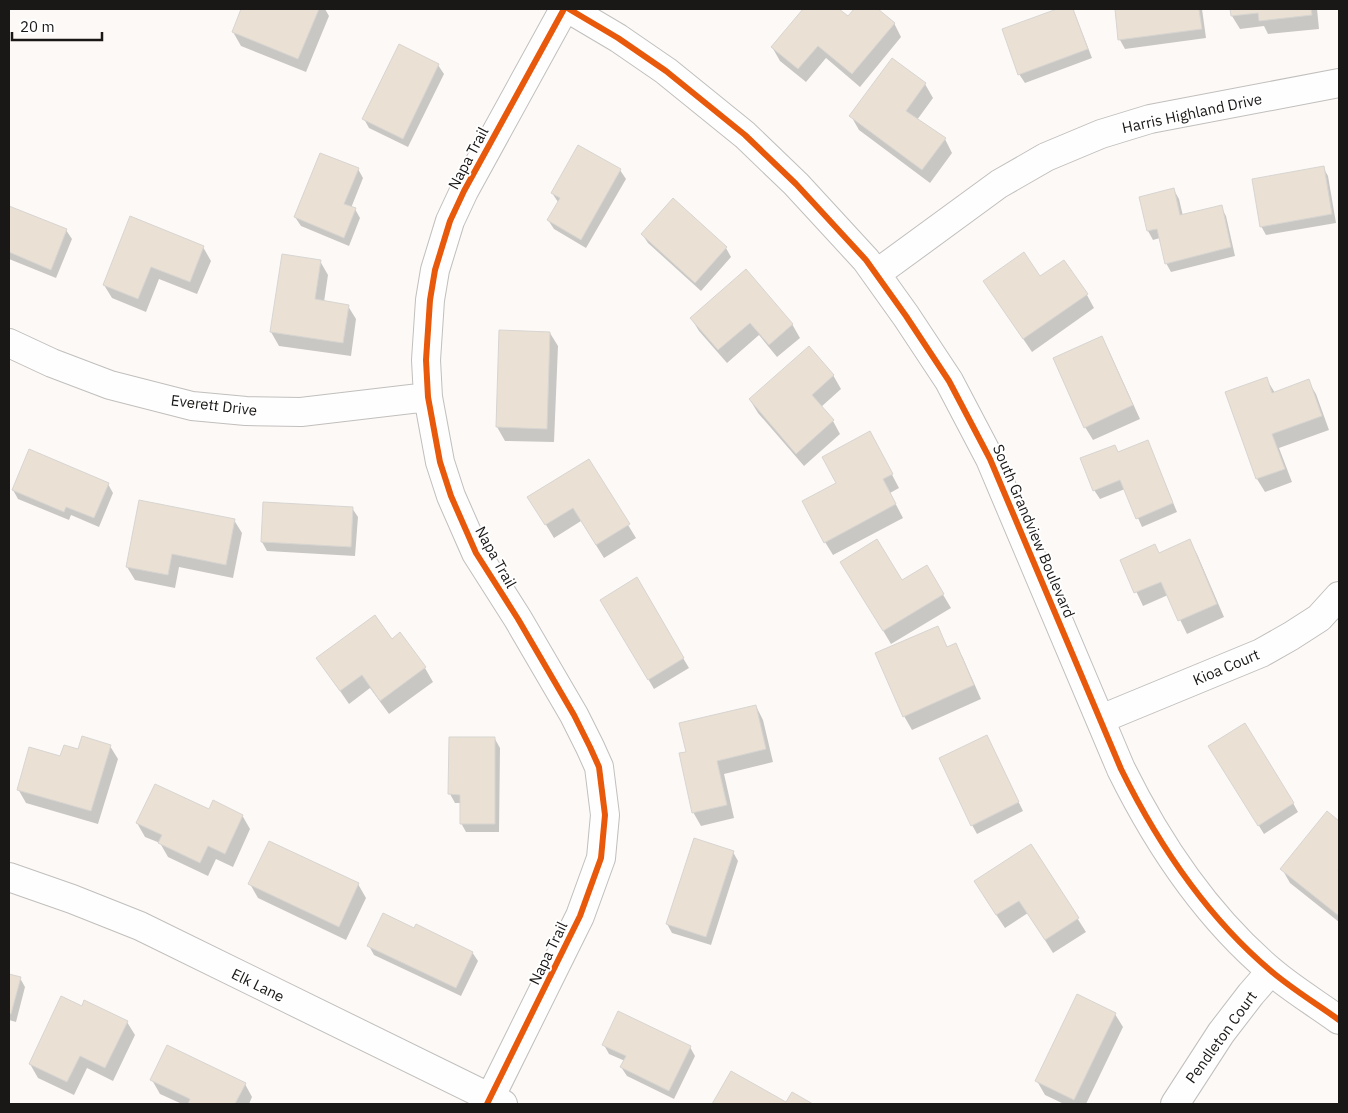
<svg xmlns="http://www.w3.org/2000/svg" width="1348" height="1113" viewBox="0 0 1348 1113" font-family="'IBM Plex Sans',sans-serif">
  <rect width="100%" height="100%" fill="#fcf9f6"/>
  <path fill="#0003" d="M243,9h82l4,7 -23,56 -65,-26 -8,-14z
    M805,9h32l11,9 8,-9h20l18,14 7,14 -41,50 -34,-29 -20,24 -26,-21 -8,-14z
    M1060,9h13l19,49 -67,25 -6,-9 -16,-44z
    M1116,9h86l4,29 -81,11 -5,-9z
    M1231,9h86l2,20 -51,5 -4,-8 -24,3 -8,-13z
    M399,46l39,19 6,9 -36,73 -39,-19 -5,-9z
    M892,60l33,24 8,14 -16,22 28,19 7,14 -22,30 -71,-53 -8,-14z
    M1323,167l5,9 8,47 -70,12 -5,-9z
    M358,169l5,9 -12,30 4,1 5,9 -11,28 -48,-20 -6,-9z
    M620,170l6,9 -40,69 -32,-19 -6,-9 10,-18 -6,-9z
    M1174,190l5,9 4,17 38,-9 5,9 9,40 -64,16 -5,-9 -6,-25 -7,2 -5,-9z
    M9,207l57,23 6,9 -16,39 -47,-19z
    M642,234l84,14 5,9 -30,34 -53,-48z
    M203,247l8,14 -14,33 -38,-15 -13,33 -34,-14 -8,-13z
    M320,261l8,14 -4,27 24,4 8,13 -5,37 -72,-10 -8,-14z
    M1040,278l47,17 7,13 -62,44 -48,-71z
    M691,318l101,6 8,14 -23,19 -18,-22 -32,28 -28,-32z
    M500,331l50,2 8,13 -4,96 -49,-1 -8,-14z
    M1101,337l8,14 31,68 -47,21 -8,-13z
    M833,375l8,14 -20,18 12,14 7,13 -36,32 -46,-53 -8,-13z
    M1266,378l9,15 33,-12 8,13 13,36 -50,18 13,34 -27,10 -8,-13 -31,-86z
    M1148,442l29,70 -35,15 -17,-38 -25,10 -6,-9 25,-37z
    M877,446l22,42 -9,5 13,25 -70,37 -8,-13 12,-59z
    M589,461l47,77 -32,20 -23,-37 -27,17 -17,-28z
    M108,484l5,9 -14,34 -28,-12 -2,5 -51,-21 -5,-9z
    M264,503l88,5 6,9 -3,39 -88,-5 -5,-9z
    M234,520l8,13 -9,45 -54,-11 -4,21 -40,-8 -8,-13z
    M1189,541l8,13 27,63 -37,17 -19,-39 -25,11 -21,-45 37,-7z
    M926,566l25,42 -60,36 -41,-69 51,7z
    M636,579l53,89 -35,21 -52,-89z
    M937,628l11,20 7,-4 8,14 18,41 -69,31 -8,-14z
    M400,634l25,34 8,14 -44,32 -19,-26 -21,16 -31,-45 74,-19z
    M756,706l7,14 10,42 -49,12 10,44 -33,8 -8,-14 -6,-59z
    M987,736l36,75 -46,23 -5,-9z
    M495,739l5,9 -1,84h-33l-5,-9v-20h-6l-5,-9z
    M110,746l8,13 -20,65 -72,-21 -8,-14 43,-31 18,-7z
    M1215,755l78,48 5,9 -34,22z
    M210,811l32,4 8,14 -17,38 -17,-8 -8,17 -40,-19 -8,-14 -15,-6 -8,-14z
    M1327,813l12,10v99l-49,-39 -8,-14z
    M1031,845l55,87 -33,21 -25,-40 -23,15 -22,-33z
    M733,852l5,9 -27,84 -39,-12 -5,-9z
    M250,884h108l8,14 -20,42 -88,-42z
    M414,929l58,23 6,9 -17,35 -87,-41 -5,-9z
    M9,975l11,3 5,9 -9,35 -7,-2z
    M82,1007l45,15 8,13 -22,46 -26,-13 -13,27 -36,-17 -8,-14z
    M1115,1014l8,13 -37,77h-22l-19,-9 -8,-14z
    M604,1045l86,2 5,9 -21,43 -47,-23 -6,-9 4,-6 -16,-7z
    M731,1073l55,31 6,-10 19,10h-97z
    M152,1080l93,4 7,13 -3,7h-67l-22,-10z"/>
  <path fill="#eae0d3" stroke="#d7d5d2" d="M241,9h78l-21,50 -66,-27z
    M803,9h36l9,7 6,-7h24l17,14 -43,51 -34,-28 -20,23 -27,-22z
    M1057,9h16l15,40 -70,26 -16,-46z
    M1115,9h84l3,20 -84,11z
    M1230,9h81l1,6 -53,6 -1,-8 -27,3z
    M399,44l40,20 -36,75 -41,-20z
    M892,58l34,25 -20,28 40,27 -24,32 -73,-54z
    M578,145l43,24 -40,71 -34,-20 13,-22 -9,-5z
    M320,153l39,15 -15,36 12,4 -12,30 -50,-21z
    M1324,166l8,48 -72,13 -8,-48z
    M1174,188l6,27 42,-10 9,42 -66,17 -8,-35 -10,2 -8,-34z
    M673,198l54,49 -32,36 -54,-49z
    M9,206l58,23 -16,41 -42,-18z
    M130,216l74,30 -14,36 -39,-15 -13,32 -35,-14z
    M1024,252l16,24 24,-16 24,34 -65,45 -40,-58z
    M282,254l39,6 -6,39 34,6 -6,38 -73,-11z
    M746,269l47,55 -24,21 -19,-22 -32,27 -28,-32z
    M499,330l51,2 -3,97 -51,-2z
    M1102,336l31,69 -49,23 -31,-70z
    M809,346l25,29 -22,20 22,25 -38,34 -47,-55z
    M1267,377l5,16 37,-14 13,37 -50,18 13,35 -29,10 -31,-87z
    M870,431l23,43 -10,5 13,25 -72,39 -22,-42 34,-18 -14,-26z
    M1148,440l25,63 -37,16 -16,-39 -27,11 -13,-33 35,-13 3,7z
    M29,449l80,34 -15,35 -28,-11 -2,5 -52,-22z
    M589,459l41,65 -34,21 -23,-37 -28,17 -18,-28z
    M139,500l96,19 -9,46 -54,-11 -4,21 -42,-8z
    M263,502l90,5 -2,40 -90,-5z
    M877,539l25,41 25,-15 17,29 -61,37 -43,-69z
    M1190,539l27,65 -39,17 -17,-39 -27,11 -14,-33 35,-16 4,9z
    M637,577l47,81 -36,22 -48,-80z
    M375,615l17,24 8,-7 26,35 -46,34 -18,-26 -22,16 -24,-33z
    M938,626l9,21 9,-4 18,42 -71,32 -28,-64z
    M756,705l10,44 -49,12 10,44 -35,8 -13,-60 7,-1 -7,-29z
    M1245,723l49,80 -36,23 -50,-80z
    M987,735l32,67 -48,24 -32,-68z
    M82,736l29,9 -20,66 -74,-21 12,-43 31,9 4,-11 14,4z
    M449,737h46v87h-35v-29l-12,-1z
    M155,784l54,25 4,-9 30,15 -18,39 -17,-8 -8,17 -42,-20 4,-8 -26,-12z
    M1327,811l12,10v47l-1,2 1,2v44l-59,-47z
    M694,838l40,13 -28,86 -40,-13z
    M269,841l90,42 -20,44 -91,-43z
    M1031,844l48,74 -34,22 -26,-39 -23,14 -22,-34z
    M383,913l31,15 2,-4 57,28 -17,36 -89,-42z
    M9,974l12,3 -10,37 -2,-1z
    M1077,994l39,19 -42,87 -39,-19z
    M61,996l21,10 2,-6 44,21 -23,47 -25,-12 -13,26 -38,-18z
    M618,1011l73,35 -22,45 -49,-24 6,-11 -24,-11z
    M167,1045l79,38 -11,21h-47l2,-5 -40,-19z
    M731,1071l55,31 6,-10 21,12h-101z"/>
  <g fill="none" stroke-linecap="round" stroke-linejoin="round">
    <defs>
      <path id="minor" d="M569,9l49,29 48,33 79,64 51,49 70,76 40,56 43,65 41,78 131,310c37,75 85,147 150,202 21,18 46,33 68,49
        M876,274l123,-90 47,-27 55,-23 49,-15 189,-36
        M9,343l43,20 58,22 82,21 54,5 55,1 127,-15
        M1101,719l160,-66 30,-17 28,-18 20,-22
        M9,877l63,22 68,27 363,178
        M487,1104l93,-188 21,-58 4,-43 -6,-48 -9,-20 -16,-32 -56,-96 -42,-66 -25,-57 -11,-34 -12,-65 -2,-37 4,-60 5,-30 15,-49 14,-30 100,-182
        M1175,1104l46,-71 30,-39 20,-23"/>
    </defs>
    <use href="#minor" stroke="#c1bfbd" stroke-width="30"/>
    <use href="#minor" stroke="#fffefe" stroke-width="28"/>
    <defs>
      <path id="cycleway" d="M569,9l49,29 48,33 79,64 51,49 70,76 40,56 43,65 41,78 131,310c37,75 85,147 150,202 21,18 46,33 68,49
        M487,1104l93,-188 21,-58 4,-43 -6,-48 -9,-20 -16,-32 -56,-96 -42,-66 -25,-57 -11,-34 -12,-65 -2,-37 4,-60 5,-30 15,-49 14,-30 100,-182"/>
    </defs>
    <use href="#cycleway" stroke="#fff" stroke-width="9"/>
    <use href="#cycleway" stroke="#e8590c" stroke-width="6"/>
  </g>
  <g text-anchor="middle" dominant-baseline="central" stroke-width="4" stroke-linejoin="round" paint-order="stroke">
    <g font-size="15" fill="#1a1816" stroke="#fff">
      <text transform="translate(1192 113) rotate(-12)">Harris Highland Drive</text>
      <text transform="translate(468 158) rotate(-62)">Napa Trail</text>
      <text transform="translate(214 405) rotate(7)">Everett Drive</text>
      <text transform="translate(1034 531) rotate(67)">South Grandview Boulevard</text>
      <text transform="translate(496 557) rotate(61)">Napa Trail</text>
      <text transform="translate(1226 667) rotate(-23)">Kioa Court</text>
      <text transform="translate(548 953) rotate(-64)">Napa Trail</text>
      <text transform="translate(258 985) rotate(26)">Elk Lane</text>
      <text transform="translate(1221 1037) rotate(-54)">Pendleton Court</text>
    </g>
  </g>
  <rect width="1348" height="1113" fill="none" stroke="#1a1816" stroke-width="20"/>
  <path d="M12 32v8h90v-8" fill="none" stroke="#1a1816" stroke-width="2.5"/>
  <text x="20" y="32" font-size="15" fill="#1a1816" stroke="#ffffff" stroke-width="4" paint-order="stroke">20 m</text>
</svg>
